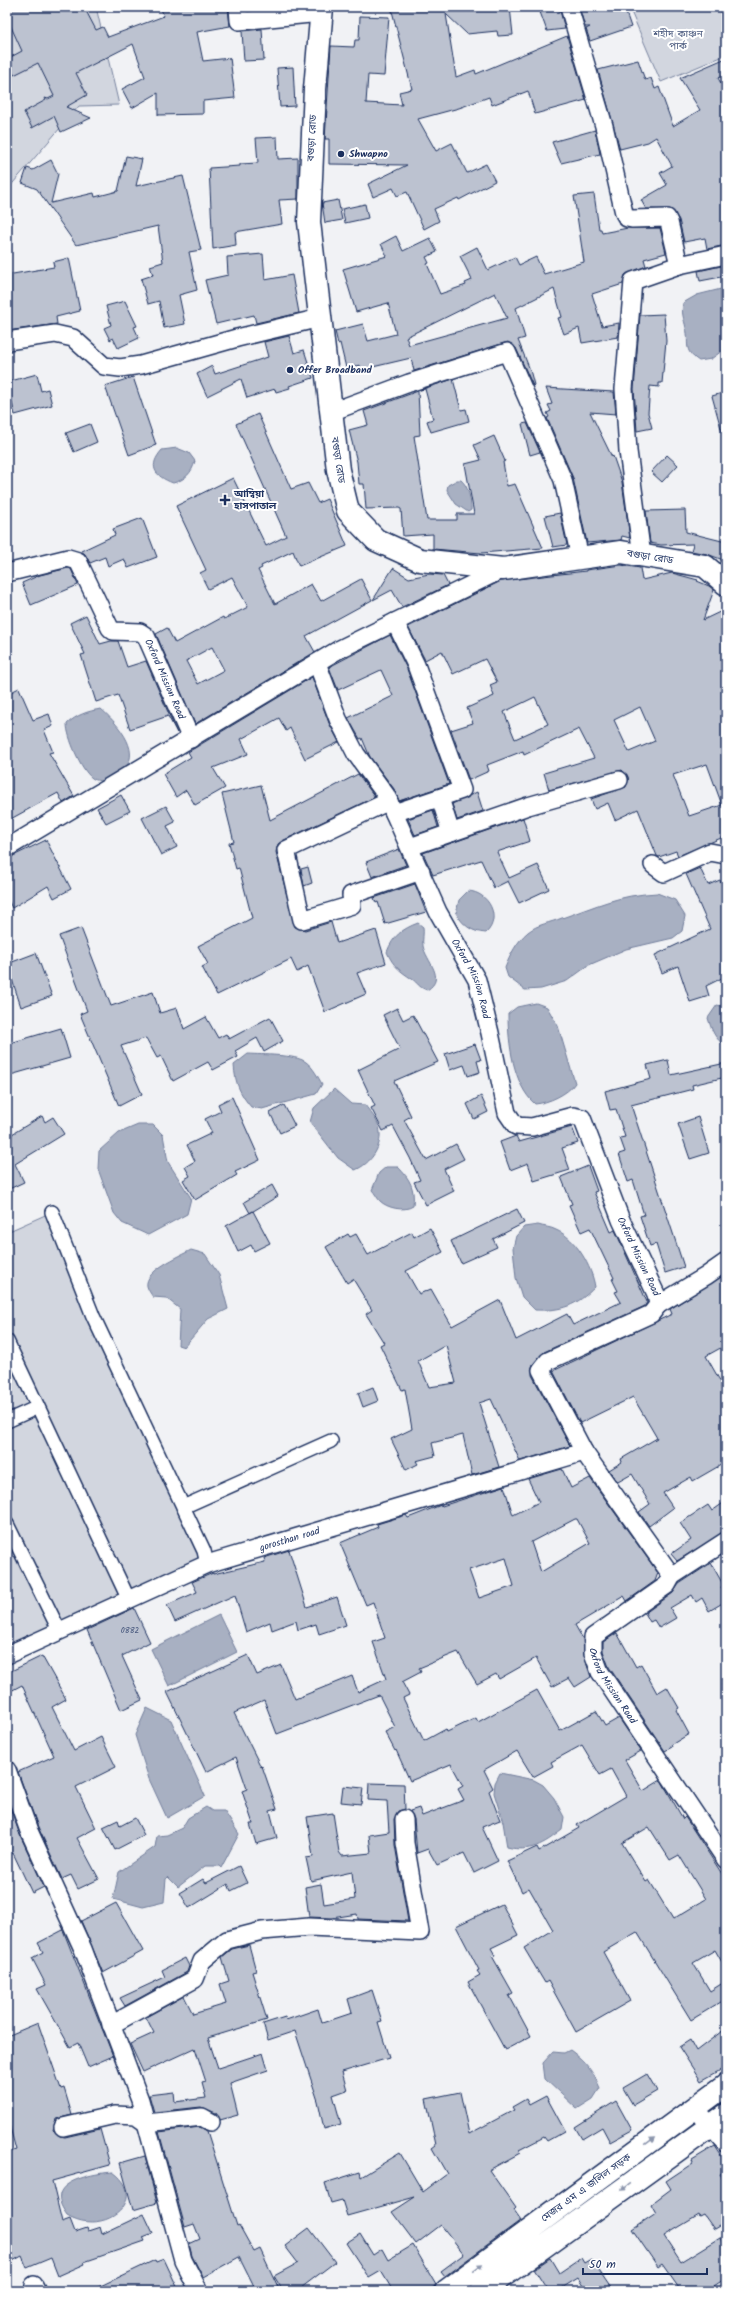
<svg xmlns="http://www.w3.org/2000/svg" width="733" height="2298" viewBox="0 0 733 2298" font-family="Kalam,'Noto Sans Bengali',sans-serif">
  <rect width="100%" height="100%" fill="#f1f2f5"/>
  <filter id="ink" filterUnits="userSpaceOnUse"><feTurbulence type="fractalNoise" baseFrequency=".025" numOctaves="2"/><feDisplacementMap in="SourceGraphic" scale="8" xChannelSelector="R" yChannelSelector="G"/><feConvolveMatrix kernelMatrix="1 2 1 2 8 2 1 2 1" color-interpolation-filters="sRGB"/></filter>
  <g filter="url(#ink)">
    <path fill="#d2d6df" stroke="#76829e" d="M7,7h89l23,98 -40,1 -72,84z
      M629,7h97v48l-65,27z
      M52,1212l155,352 -200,91v-423z"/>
    <path fill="#a8b0c2" stroke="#707c9a" d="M725,288l1,60 -15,11 -12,2c-17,-11 -9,-18 -13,-33 -2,-9 -5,-15 -3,-25l14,-8z
      M177,448l12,5 6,8c-3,12 -10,19 -22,22 -19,-7 -25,-17 -11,-33z
      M457,480h4c8,7 10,20 10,30l-3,2 -12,-8 -9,-14 1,-5z
      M101,709c14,12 41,41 24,59 -4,5 -12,9 -17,13 -5,0 -12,0 -16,-3 -11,-8 -25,-41 -25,-54 9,-9 21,-13 34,-15z
      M468,891c21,1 34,27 18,42 -15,-1 -23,-8 -30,-20l3,-13z
      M657,893l18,7 10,16 -3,15 -9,7 -47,11 -37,16 -22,16 -26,8 -16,1 -17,-13 -3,-9c5,-13 12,-27 23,-36 10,-8 22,-9 34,-14 35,-12 56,-23 95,-25z
      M418,923l5,4c1,6 -1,13 0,19 3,15 24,32 4,44 -9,-3 -9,-7 -15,-11 -12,-8 -19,-13 -25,-27 6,-16 15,-23 31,-29z
      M536,1003l11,4 11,19 17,57c-7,11 -27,20 -40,21 -22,-19 -27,-62 -27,-90l9,-7z
      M717,1005l9,2v38c-11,-4 -15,-17 -18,-27z
      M248,1054c14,1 47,0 58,8 7,5 12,15 16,22l-6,10 -54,15 -11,-2c-11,-13 -16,-24 -17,-42z
      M334,1089l17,15 14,1c4,6 12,14 14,22 5,18 -8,37 -24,43l-17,-12 -28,-36 4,-14z
      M138,1125h15l10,10 5,27 23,36 -4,16 -39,21 -26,-12 -8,-10 -16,-44 1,-18 20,-18z
      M386,1167h12c12,12 17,21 15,39 -9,6 -26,2 -33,-5 -3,-3 -5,-8 -8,-11l7,-17z
      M538,1225c6,2 13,2 18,5 20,8 36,37 39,57 -19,19 -33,24 -60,23l-13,-13 -6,-19 -3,-30 3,-12 8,-9z
      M191,1250l14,4 14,21 9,34 -20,10 -24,28 -6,-2 2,-36 -14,-11 -13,-1c-2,-3 -5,-7 -6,-11 -3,-15 33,-30 44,-36z
      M219,1615l18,37 -68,34 -18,-37z
      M147,1708l24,12 34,76 -38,22 -18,-39 -14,-44z
      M500,1773l34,7 9,5 11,13 10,19 -2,13c-18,14 -32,23 -55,17l-4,-25 -9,-29 1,-10z
      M206,1807l6,4h12l15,23 -18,34 -2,-2h-14l-27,21 -10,-10 -2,2 -2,23 -21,5 -30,-8 6,-27 36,-25 2,-11 10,-1 15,-7 6,-10z
      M570,2050c15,11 23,21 30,38l-7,11 -16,10 -32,-30 -2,-16 10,-11 11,1z
      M113,2172c38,27 -8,66 -46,43 -4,-6 -9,-13 -7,-21 4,-16 40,-21 53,-22z"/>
    <path fill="#bcc2d0" stroke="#1b2f5e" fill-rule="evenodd" d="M7,7h77l12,23 7,-3 5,10 56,-21 -4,-9h68l2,19 -33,6 6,29 27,-3 5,40 -32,3v13l-45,1v-22l-26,15 -10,-19 23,-12 -12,-33 -57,29 11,22 -21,12 25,11 -30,14 -7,-16 -22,12 -8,-16 22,-12 -1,-2 3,1 6,-3 -16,-33 -24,12 -7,-13v-3l15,-8 -15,-33z
      M391,7l52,3 -2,-3h69l3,28 -15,1 -1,-5 -30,3 -21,-20 10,63 19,-7 1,4 91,-38 19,64 -51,14 -7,-23 -36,14 -3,-8 -30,11 -41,11 18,32 16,-8 15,30 19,-9 9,17 -36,19 -1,-2 -24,11 5,12 -15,8 -17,-37 -10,4 -4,-8 -20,9 -5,-13 39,-19 -78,-1v-25h-4l6,-93 23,1 1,-7h4l1,-24 29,1 -5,59 -16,-1 -2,28 36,2 -3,-13 13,-3z
      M541,7h18l6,22 -18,2 -7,-19 2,-1z
      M579,7h45l7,20 -41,14 -4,-12 4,-2h-5z
      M262,29l2,31 -20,1 -2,-30z
      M726,58v17l-8,3 8,14v153l-19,4 -2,-11 -21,4 -5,-22 -7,-10 -26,-1 -5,-9 26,-15 -7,-12 12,-7 -16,-29 -8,5 -28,7 -22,-79 40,-10 7,20 6,-2 4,11 4,-2 14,39 27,-16 -20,-32z
      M293,67l2,39 -15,1 -3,-39z
      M595,130l5,24 -39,9 -9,-21z
      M277,137l1,22 20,-1v41l-19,1 3,24 -47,8 1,13 -23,4 -4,-81 31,-2v-2l18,-1 -2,-25z
      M126,156l16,3 -6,27 47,-10 18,74 -12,2 8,38 -18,5 6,29 -21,4 -5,-27 -11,3 -7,-25 12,-4 -3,-9 13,-4 -5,-36 -82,19 -39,-56 -15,-6 5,-15 6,2 18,-10 7,14 -7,29 43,-10 1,4 23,-6z
      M594,194l5,35h2l1,4 26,-5h32l6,25 -22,6 2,7 -21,9 -2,9 -31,10 10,32 17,-3 -1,14 -36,6 -3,-15 -15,6 -6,-16 4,-1 -8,-28 -38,19 9,30 -7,2 12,30 4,15 -1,1 -17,-38 -8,-6 -94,29 -3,-13 -51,12v-5l-14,3 -6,-25 -2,1 -3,-13 28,-7 5,17 28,-7 -8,-31 -32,9 -13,-43 44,-13 -6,-12 15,-8 7,15 27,-13 7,14 -11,5 3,6 -2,1 13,30 26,-9 -1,-2 7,-3 -12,-24 17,-9 11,23 27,-13 4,8 17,-8 8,17 40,-12 -10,-66zM495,293l12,25 -98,27 -3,-8z
      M338,200l4,20 -17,3 -3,-20z
      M365,204l3,14 -23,5 -3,-14z
      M263,254l2,26 27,-5 7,38 -43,10 -2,-8 -38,9 -11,-44 23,-5 -1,-18z
      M69,258l11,53 -24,6 1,7 -50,7v-56l47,-8 -1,-5z
      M726,265v11l-26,5 -2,-10z
      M125,301l12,25 -3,1 5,11 -21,10 -5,-10 -3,2 -6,-12 7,-3 -5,-19z
      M664,314l2,27 -4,42h-3v4l-9,-1 -2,27 4,15 -15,3 -3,-42 6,-74z
      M289,336l5,17 10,-3 9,28 -24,8 1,2 -14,4 -1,-3 -28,9 -6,-19 -34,17 -10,-22 15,-8 3,8 53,-17 -4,-15z
      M37,374l4,17 7,-2 4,16 -37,10 -8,-33z
      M133,377l23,68 -27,10 -24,-69z
      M453,379l8,31 5,-1 3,12 -38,11 -4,-11 6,-2 -8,-30 -5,1z
      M546,388l68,4 2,22 -26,-2 22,45 1,-1 9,26 8,56 -8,-2 -1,4 -34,3 -14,-65 -26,-60 2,-1 -2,-4 4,-2 -3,-6 4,-1z
      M418,391l2,44 -6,1 13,84h30v-6h17l-9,-50 16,-4 -7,-15 20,-9 11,25 -2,1 4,24 8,-2 28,64 -62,5 -48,-4v-15l-30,2 -2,-27 -2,-1 -33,1 -2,-25h-5l-2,-22 -8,-32 19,-5 -4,-14z
      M726,392v39l-4,1 -10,-36z
      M258,414l33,75 17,-6 10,20 9,-4 20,47 -48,20 -6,-15 -32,15 1,2 -4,2 17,34 36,-20 10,17 40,-22 11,21 -66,36 9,16 -120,72 -39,-90 11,-6 8,15 48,-26 1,2 24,-12 -16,-30 -24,12 -8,-16 6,-3 -30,-64 57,-28 33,68 20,-10 -50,-112zM212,647l12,23 -26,14 -12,-23z
      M527,423l13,29 -10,3 -8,-31z
      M90,424l7,18 -23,10 -8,-19z
      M667,455l11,10 -16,17 -11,-10z
      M685,510l1,22 40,10v19l-19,-7 -16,-3 2,-7 -32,1 -11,-2 -4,-32z
      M560,513l7,32 -14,2 -8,-31z
      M142,518l15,39 -29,11 -4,-9 -16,7 -3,-9 -15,6 -5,-9 -4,-3 34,-16 -2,-6z
      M621,565l19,3 2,12 30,-7 26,7 -1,1 12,5 5,4 -11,30 23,-11v227l-48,20 -2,-5 -17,6 -2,-1 -19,-47 -23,11 -7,-17 -13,6 -4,-10 35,-12 2,-10 -6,-7 -73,20 -5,-17 50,-15 -15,-29 -55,26 -1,-4 -36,14 2,6 -20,9 -18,-50 22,-7 -6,-15 27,-12 -4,-11 7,-3 -12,-23 -32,15 -11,-23 -17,9 -17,-33 93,-46 85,-10v-1zM535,697l13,27 -33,15 -11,-27zM640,707l15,34 -26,11 -15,-32zM707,764l15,41 -33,11 -16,-41z
      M68,568l3,1 7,16 -47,20 -9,-22 18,-8z
      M393,568l16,10 20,-4 14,1 5,10 -46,22 -10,-17 -19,10z
      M86,615l14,29 11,-3h7l9,26 19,-6 31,72 -9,-17 -38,13 -12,-34 -22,7 -15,-47 4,-1 -15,-31z
      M390,635l17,34 42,115 -50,17 -5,-12 -24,-32 -8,-19 -2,1 -12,-21 45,-22 -12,-26 -43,20 -9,-23z
      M312,677l17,46 10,19 -34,17 -15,-31 -4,3 -7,-13 -38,21 7,15 -35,14 12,20 -30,17 -9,-15 -10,7 -13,-23 28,-17 -3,-5z
      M19,688l14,32 16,-6 4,12 -9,4 9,22 -4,1 25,43 -11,7 -5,-10 -51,28v-127z
      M358,774l17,23 -93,44 -4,3 -2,8 19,75 10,3 26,-8 6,21 39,-13 10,33 -29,10 9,21 -41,18 -17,-46 -11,6 -6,-13 -74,36 -15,-28 6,-3 -10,-18 54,-28 -13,-50 -3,1 -7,-26 5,-1 -12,-48 39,-9 9,35z
      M477,792l6,19 -26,9 -5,-16z
      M121,795l9,16 -24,12 -9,-15z
      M166,806l9,16 -8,4 10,21 -16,8 -19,-37z
      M433,810l5,17 -23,8 -7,-16z
      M523,818l7,23 -33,11 12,26 29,-13 11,24 -30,14 -11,-22 -14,7 -13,-28 -48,15 -10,-22z
      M46,840l25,49 -17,9 -6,-12 -36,22 -5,-10v-39z
      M399,849l7,16 -34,12 -6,-15z
      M308,867l4,16 -8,3 -3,-17z
      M700,868l8,17 12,-5 6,14v82l-20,10 3,10 -19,6 -12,-36 -16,7 -7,-18 55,-26 -24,-55z
      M415,884l11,28 -41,12 -7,-22 -2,1 -2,-5z
      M81,928l30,78 42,-14 7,21 17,-5 7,21 22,-12 12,21 8,-4 3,5 41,-22 13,24 -19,11 -7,-14 -22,13 3,6 -25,13 -5,-8 -35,19 -12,-25 -4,2 -11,-20 -25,8 21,48 -23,12 -39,-92 7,-3 -28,-75z
      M36,953l16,43 -31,11 -14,-43z
      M397,1008l6,12 10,-5 25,47 -44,19 17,35 -7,4 22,40 30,-16 8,15 -20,10 10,22 -28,14 -12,-23 6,-2 -10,-22 -17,-32 -10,5 -12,-23 4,-2 -17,-36 42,-21 -17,-34z
      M61,1028l9,30 -63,18v-32z
      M475,1044l6,16 -4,1 3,11 -12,4 -4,-11 -14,5 -5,-16z
      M668,1060l3,15 55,-12v14l-34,8 1,4 -62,16 53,162 -19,6 -9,-29 -6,2 -10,-30 4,-1 -11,-35 -5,2 -9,-28 6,-2 -5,-14 5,-1 -9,-28 -6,1 -5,-19 46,-12 -4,-14z
      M481,1096l7,16 -14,7 -7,-15z
      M232,1097l28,63 -25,12 2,3 -42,25 -12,-20 7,-4 -5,-9 10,-6 -8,-16 25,-12 -7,-14 16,-8 -3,-7z
      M284,1105l11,21 -15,7 -10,-20z
      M42,1116l3,6 8,-5 11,17 -49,30 9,18 -17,8v-53z
      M698,1117l11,36 -19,6 -12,-35z
      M572,1127l6,16 -16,5 8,22 -36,11 -6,-18 -18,7 -10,-28 16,-6 3,6z
      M588,1166l9,25 -3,1 17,40 4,-2 32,72 -2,4 -101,46 -11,12 -1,11 38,71 -50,15 -29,-62 -12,4 20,64 -27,8 -9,-40 -31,8 3,13 -19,5 2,3 -12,6 -15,-31 21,-10 -7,-40 -3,1 -22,-45 4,-2 -18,-29 6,-4 -19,-31 -6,4 -21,-36 22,-13 2,3 6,-3 12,21 44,-23 2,5 16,-9 13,24 -37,19 13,23 12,-5 21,37 48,-26 16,40 51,-26 6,11 48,-23 -6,-10 3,-1 -6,-12 2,-1 -24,-50 -9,4 -12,-27 3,-1 -11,-27zM446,1345l10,38 -27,4 -11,-26z
      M272,1185l6,11 -28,17 -6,-11z
      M517,1209l7,14 -31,16 4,8 -36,16 -10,-22z
      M253,1211l17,32 -16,8 -3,-6 -13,7 -12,-26z
      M726,1274v71l-20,11 17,30 -2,1 5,10v65l-33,19 -2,-4 -28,16 10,15 -24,18 -10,-14 11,-8 -18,-30 -14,8 -9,-12 13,-8 -1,-3 36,-21 -24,-41 -53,26 -27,-52 119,-57 -2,-5z
      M373,1387l5,14 -15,6 -5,-14z
      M562,1469l9,19 19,-10 68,95 -3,8 -28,20 -3,-5 -49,29 8,14 1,17 7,21 -16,10 -6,-9 -17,9 -16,-29 -37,21 -3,-5 -19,10 -19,-32 -39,16 2,4 -19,10 7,13 -6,3 21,43 22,-12 1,3 29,-14 2,4 59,-32 23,41 36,-20 9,15 14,-8 22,33 -16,9 18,31 18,-11 22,39 2,-2 41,63v89l-11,-19 -22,13 17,28 16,-10v18l-35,21 -54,-88 -34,20 27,49 -54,31 -28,-51 -3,2 -21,-35 29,-18 -24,-42 -7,4 -15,-31 30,-14 2,4 40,-23 -2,-3 49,-29 -15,-27 -11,6 -18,-30 -31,17 2,4 -20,11 -16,-26 -33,19 9,18 -4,3 11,29 -18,7 16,34 -24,12 -10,-20 -27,12 -9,-16 -11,4 -3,-34 -4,-8 9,-3 3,8 42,-16 -6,-11 5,-3 -12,-22 -41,17 -14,-31 -1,1 -10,-19 10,-5 -16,-32 -102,39 -13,-34 -30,13 27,54 1,-1 15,43 -7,2 7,27 -21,6 -6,-20h3l-11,-33 5,-2 -11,-32 -30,15 -39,-80 81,-37 9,20 24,-10 14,34 57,-23 6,16 28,-13 -13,-37 12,-4 -12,-36 -7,3 -26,-62 38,-16 -1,-3 29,-9 2,3 33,-13 1,1 62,-20 9,29 26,-13 -11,-23zM575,1519h2l13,24 -49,29 -10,-30zM506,1558l8,28 -35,12 -10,-28zM649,1827l21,33 9,-5 27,44 -33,20 -24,-39 -3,2 -24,-39z
      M726,1501v30l-49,30 -6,-7 20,-14 -11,-17 28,-18 4,6z
      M289,1550l18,57 30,-10 9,28 -27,9 -3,-10 -18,6 -2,-9 -24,9 -2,-8 -24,10 -11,-37 -60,27 -8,-17 30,-13 -5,-10 21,-9v1l52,-12 -1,-4z
      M711,1563l13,23 -3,1 5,8v6l-17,10 -7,-13 -6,4 -4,-7 -22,13 6,10 -17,10 -5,-8 -4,2 -5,-9 28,-20 6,-9z
      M134,1608l16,34 -28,14 20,44 -21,10 -34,-80z
      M617,1633l19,34 5,-3 16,29 10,-6 12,21 -3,2 13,24 -18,11 1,2 -7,4 -56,-84 -6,-16v-9z
      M42,1656l24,43 -14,8 22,44 27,-14 15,30 -40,20 20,41 -19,10 22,41 -21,10 -7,-14 -9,4 -24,-52 -20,-55 36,-16 -32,-71 -15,8v-20z
      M369,1783l35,1 1,25 -7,2 -4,8 1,26 13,76 -50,-2 -1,-5 -25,4 -23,-1 -4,-30 16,-3 3,20 31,-5 -3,-27 -41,9 -5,-23 7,-1 -6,-40 26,-4 6,39 3,4 29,-3 -2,-18 20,-3 -2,-31 -19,-1z
      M343,1786l20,2 -2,16 -20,-2z
      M7,1799l13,36 24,52 -12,6 -19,-40 -6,3z
      M135,1818l9,17 -29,15 -12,-23 15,-7 2,6z
      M239,1866l8,17 -16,8 -3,-7 -39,24 -9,-15 23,-14 3,4z
      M116,1903l27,48 -40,22 -22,-52z
      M502,1904l16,31 -27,13 4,7 -3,1 21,37 -4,2 22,41 -26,14 -37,-68 12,-7 -3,-4 2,-1 -23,-44z
      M63,1930l50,126 -25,11 -10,-24 -8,4 -33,-58 9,-4 -14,-27 11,-6 -5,-9z
      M249,1945l7,26 -4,1 15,48 -59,18 10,30 45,-15 5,17 -38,13 8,32 -18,5 -4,-7 -15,-6 -47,5 -5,-17 25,-3 1,10 31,-4 -4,-15 4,-1 -11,-34 -52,24 -13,-28 24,-11 -8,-16 38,-21 9,18 33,-10 -6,-20 9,-3 -7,-24 10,-8z
      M185,1958l4,8 -2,6 -62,34 -5,-8 45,-21 -3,-7z
      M372,1990l10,31 -4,1 11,36 -47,14 5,18 -14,5 8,29 -17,5 -6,-28 -23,-70 -27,9 -5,-16 22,-7 1,3 32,-11 4,14 30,-10 -4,-14z
      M38,2023l23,66 3,-1 8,27 -16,4 -3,11 7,6 5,1 35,-8 10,36 -58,16 10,41 8,-3 5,13 12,-4 1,3 12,-4 2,7 42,-20 9,19 -10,4 2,4 -61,21 1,2 -27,12 -7,-18 -24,10 -5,-12 -15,8v-111l9,-3 -9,-34v-80z
      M726,2028v39l-25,14 -22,-34 11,-7 6,11z
      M647,2074l10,17 -24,14 -10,-17z
      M460,2092l9,42 45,-24 -2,-3 14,-8 3,6 17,-9 19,35 -18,10 -3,-4 -25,13 1,3 -31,17 27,38 -2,2 7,10 -76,56 -4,-5 23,-17 -23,-29 -25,19 -24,-32 23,-15 -68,19 -5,-16 -11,3 -6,-20 35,-11 1,5 39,-24 23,39 24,-18 -15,-26 4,-3 -10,-46z
      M616,2101l16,29 -22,12 -8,-15 -20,12 -7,-12z
      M200,2127l7,4 30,95 2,-1 15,27 6,-3 20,42h-24l-17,-34 -36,20 -11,-21 -3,-12 11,-5 -6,-15 -9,3 -26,-95z
      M715,2146l11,17v7l-6,4 6,10v38l-12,7 -10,-14 -4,2 -1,-2 -35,21 17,26 39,-24 6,11v29l-12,8 3,5h-36l-19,-27 -4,3 -26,-38 24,-16 -5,-9 20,-15 -5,-8 27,-18 -1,-3z
      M145,2156l12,47 -24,7 -13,-47z
      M309,2228l26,34 -38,29h-14l-9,-15 24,-13 -13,-17z
      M360,2234l13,21 9,-6 6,11 25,-15 23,39 -2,3 -7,4h-34l-12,-20 -12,7 -23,-35z
      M550,2258l9,15 22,-15 3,5 7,-4 22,32h-27l-8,-13 -21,13h-9l-14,-22z
      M164,2259l15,32h-89l65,-31 1,2z"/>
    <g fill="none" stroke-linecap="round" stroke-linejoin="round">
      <defs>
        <path id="pedestrian" d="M52,1212l41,104 111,235 3,13
          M7,1341l121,257
          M7,1421l31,-14
          M183,1507l148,-66
          M7,1524l52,106"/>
        <g id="minor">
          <path d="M238,7l1,14 82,-8"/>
          <path d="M569,7l35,119 20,87 3,5 5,1 35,-1 2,4 10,43"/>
          <path d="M7,341l48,-7 18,4 31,28 16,2 21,-3 96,-27 83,-20"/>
          <path d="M331,412l78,-29 98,-31 56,128 17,78"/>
          <path d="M642,556l-14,-105 -4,-62 9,-108 46,-16 47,-10"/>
          <path id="s1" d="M7,573l61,-15 10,3 32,67 3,3 27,1 6,4 45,103"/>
          <path id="s2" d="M317,663l21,56 18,35 30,41 52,117 39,68 13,53 17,80 9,13 16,1 41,-11 9,2 39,102 35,74 2,11 -7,9 -103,47 -7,9 43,82 88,124 -5,9 -74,52v16l7,19 126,188"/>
          <path d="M440,798l11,35"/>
          <path d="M389,801l-103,49 16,70 50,-15 -1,-10 70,-24"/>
          <path d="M394,813l68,-23 -46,-125 -21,-43"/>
          <path d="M410,847l118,-41 91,-26"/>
          <path d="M7,848l331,-198 165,-81"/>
          <path d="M653,865l11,8 46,-21 16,3"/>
          <path d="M658,1305l48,-29 20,-14"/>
          <path d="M672,1576l54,-35"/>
          <path id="s3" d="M7,1655l200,-91 377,-112"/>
          <path d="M7,1770l22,61 54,118 57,151 43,160 16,31"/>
          <path d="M111,2025l84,-46 7,-18 25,-21 35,-9 47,-4 111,5 -15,-89 -1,-24"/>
          <path d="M695,2108l31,35"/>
          <path d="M63,2127l52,-12 21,1 10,7 56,-6 9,5"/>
          <path d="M34,2285l3,6"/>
        </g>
        <path id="secondary" d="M322,7l-7,82 -6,133 29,248 10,41 28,29 44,20 83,9 118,-17 84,14 21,18"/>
        <path id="primary" d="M446,2291l280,-206
          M482,2291l244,-176"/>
      </defs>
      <use href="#pedestrian" stroke="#1b2f5e" stroke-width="16"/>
      <use href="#minor" stroke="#1b2f5e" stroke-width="20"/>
      <use href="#secondary" stroke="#1b2f5e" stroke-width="25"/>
      <use href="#primary" stroke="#1b2f5e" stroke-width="25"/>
      <use href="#pedestrian" stroke="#fff" stroke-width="13"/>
      <use href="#minor" stroke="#fff" stroke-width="17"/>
      <use href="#secondary" stroke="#fff" stroke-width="22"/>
      <use href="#primary" stroke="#fff" stroke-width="22"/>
    </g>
    <defs><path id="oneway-solid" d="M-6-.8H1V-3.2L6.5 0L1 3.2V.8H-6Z"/></defs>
    <g fill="#8d97ae">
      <use href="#oneway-solid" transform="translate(650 2141) rotate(-36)"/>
      <use href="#oneway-solid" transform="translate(626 2187) rotate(144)"/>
      <use href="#oneway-solid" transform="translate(478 2268) rotate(-36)"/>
    </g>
  </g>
  <g fill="#1b2f5e" stroke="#fff" stroke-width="1.5">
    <circle cx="341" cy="154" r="4"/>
    <circle cx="290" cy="370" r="4"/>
    <path d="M223 494h4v4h4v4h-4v4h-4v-4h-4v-4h4z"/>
  </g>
  <g text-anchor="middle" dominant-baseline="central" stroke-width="4" stroke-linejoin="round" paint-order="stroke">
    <g font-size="8" fill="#43547a">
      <text x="130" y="1630">0882</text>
    </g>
    <g font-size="10" fill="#49597e" stroke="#fff">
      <text x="678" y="34">শহীদ কাঞ্চন<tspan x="678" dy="12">পার্ক</tspan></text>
    </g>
    <g font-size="10" fill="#1b2f5e" stroke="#fff">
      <text transform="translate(312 138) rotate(-87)">বগুড়া রোড</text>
      <text transform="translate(338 460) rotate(81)">বগুড়া রোড</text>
      <text transform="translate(650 557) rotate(9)">বগুড়া রোড</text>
      <text stroke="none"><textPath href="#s1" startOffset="233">Oxford Mission Road</textPath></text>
      <text stroke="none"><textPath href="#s2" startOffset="353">Oxford Mission Road</textPath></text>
      <text stroke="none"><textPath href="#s2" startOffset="726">Oxford Mission Road</textPath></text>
      <text stroke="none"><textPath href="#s3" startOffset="306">gorosthan road</textPath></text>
      <text stroke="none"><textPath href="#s2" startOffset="1314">Oxford Mission Road</textPath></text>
      <text transform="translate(586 2188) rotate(-36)">মেজর এম এ জলিল সড়ক</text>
    </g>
    <g font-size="10" font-weight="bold" fill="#1b2f5e" stroke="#fff" text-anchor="start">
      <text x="349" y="154">Shwapno</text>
      <text x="298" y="370">Offer Broadband</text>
      <text x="234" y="494">আম্বিয়া<tspan x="234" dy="12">হাসপাতাল</tspan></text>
    </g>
  </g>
  <rect width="733" height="2298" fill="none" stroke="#fff" stroke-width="24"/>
  <rect x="12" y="12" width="709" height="2274" fill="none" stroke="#1b2f5e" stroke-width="1.5" filter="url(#ink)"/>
  <path d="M583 2268v6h124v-6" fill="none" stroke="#1b2f5e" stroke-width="2"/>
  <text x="589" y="2268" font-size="12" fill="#1b2f5e" stroke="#ffffff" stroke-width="3" paint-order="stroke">50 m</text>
</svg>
